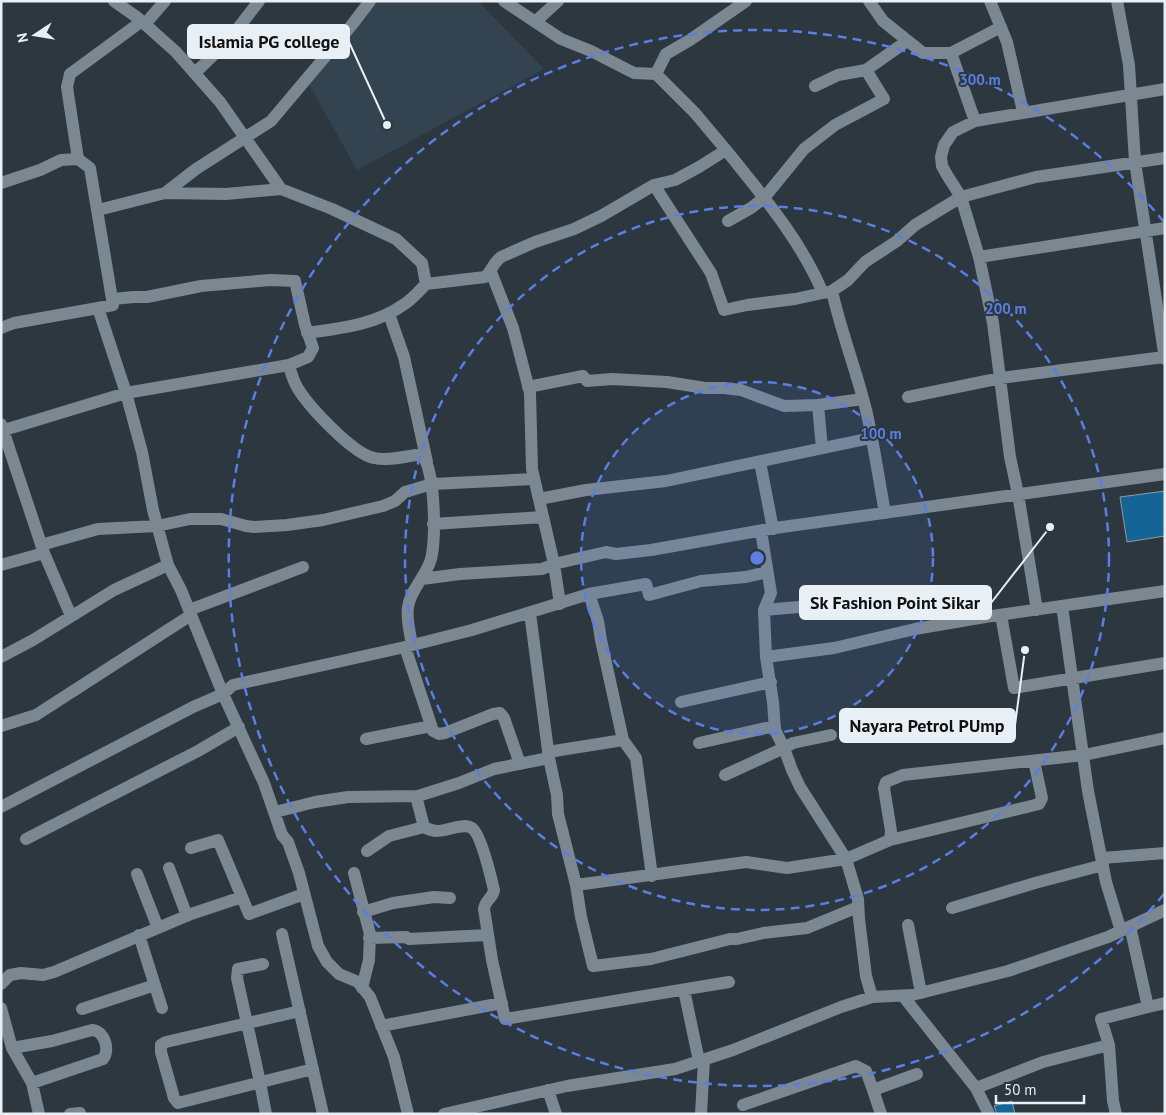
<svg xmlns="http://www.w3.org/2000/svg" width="1166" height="1115" viewBox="0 0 1166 1115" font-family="'PT Sans',sans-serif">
  <rect width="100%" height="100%" fill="#2c3740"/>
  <path fill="#334450" d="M376,1h102l66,68 -187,101 -51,-91z"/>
  <path fill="#146495" stroke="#8e9ba5" d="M1165,491v45l-38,6 -7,-45z
    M1012,1101l3,13h-18l-3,-8z"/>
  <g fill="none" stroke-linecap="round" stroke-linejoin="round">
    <path stroke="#7b8892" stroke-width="12" d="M114,1l24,17 38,34 44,50 61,87
      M869,1l14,20 40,32h28l50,-26
      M990,1l17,41 16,70
      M1117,1l12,64 6,97 30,197
      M535,22l23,-21
      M145,24l20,-23
      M951,53l24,68
      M195,73l34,-33 30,-39
      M656,74l10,-20 24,-14 56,-39
      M815,86l23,-11 28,-5
      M726,150c36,45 74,89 97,143
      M78,159l-11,-72 3,-13 72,-53
      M1,183l39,-13 21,-10 17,-1 12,9 23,137 -15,3 28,85 16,59 11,58 15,55 13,25 42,104 41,89 18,52 6,7 11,31 19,73 9,16 12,12 19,8 12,15 24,60 14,57
      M654,185l57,88 13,37 23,-5 48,-6 37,-8 16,-11 17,-18 32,-21 18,-16 46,-28 75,-20 129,-19
      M165,193l31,-24 75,-48 80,-95 19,-25
      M98,210l67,-17 61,1 55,-5 51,20 64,30 26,24 4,21c-7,7 -14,16 -23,21 -28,20 -62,23 -96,28
      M728,221l23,-13 13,-10 40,-49 31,-24 49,-26 -18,-29 41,-29
      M979,257l186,-29
      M491,272l22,56 17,65 2,76 22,95 6,40
      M426,284l59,-7c7,-6 8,-14 16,-20l34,-15 39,-13 27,-13 53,-31 21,-5 24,-13 27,-17 -31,-37 -39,-39 -22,-1 -43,-22 -30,-12 -57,-38
      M832,291c9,41 25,81 35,123 7,32 12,66 18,99
      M389,314l15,43 23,105
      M1,328l13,-5 84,-15
      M289,365c2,8 4,15 8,22 11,19 56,67 77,71 13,3 29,-1 42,-3l7,2c12,13 14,88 7,105 -5,15 -20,29 -22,45 -2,12 2,25 4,38
      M528,387l55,-11 4,5 25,-2 55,3 38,6h19l17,2 43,16 34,-1 4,43
      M908,397l93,-19 163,-21
      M818,405l45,-6
      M1,424l43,129 27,63
      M1,431l125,-38 163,-28 19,-8 5,-9 -8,-23 -10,-44 -25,-1 -69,6 -54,11h-13l-22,2
      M760,462l13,67
      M539,499l47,-9 80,-9 205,-43
      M433,524l110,-7
      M761,531l10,62 -7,17 2,47 7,45 2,28 9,18 9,-5 38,-8
      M41,545l57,-16 59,-3 33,-7h31l25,7 8,1 33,-2 36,-5 60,-14 12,-5 10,-9 27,-8 102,-5
      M1,565l43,-12
      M422,579l38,-5 82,-5 12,-5 52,-12 10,2 35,-4 124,-22 390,-54
      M1062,606l26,185 18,91 15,49
      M189,610l114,-43
      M764,610l58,-5 40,-7
      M1037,610l-19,-116 -8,-37 -17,-134 -14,-66 -18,-60 -14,-22 -5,-9 -1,-9 3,-12 9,-13 22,-11 190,-32
      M530,613l19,145 8,37 1,19 18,71 170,-23 41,6 59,-9 44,-19 1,-9 -7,-43 2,-6 17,-7 181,-20 81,-17
      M1001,615l13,73 151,-25
      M405,647l28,84 6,3 6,-1 48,-19 7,-1 4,5 16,46
      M1,657l32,-17 81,-50 54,-25
      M766,657l68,-9 81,-19 70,-12 180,-26
      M681,702l90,-20
      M1,726l35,-11 155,-100
      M366,739l65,-13
      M623,740l13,18 16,118
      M699,743l76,-17
      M548,752l75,-12 -22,-100 -3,-19 -9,-27
      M725,775l59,-27 8,22 8,17 46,72 12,40 1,20 7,57 6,21
      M416,796l8,31c10,6 18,4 29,1 6,-1 13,-4 19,0 9,7 19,49 22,62 -1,8 -9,10 -10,19l8,51 13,59 224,-37
      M1,807l192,-100 30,-13 10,-9 172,-38 67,-17 117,-36 57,-10 3,11 52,-14 45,-4 21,-5
      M275,812l40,-10 33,-5 70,-1 41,-13 35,-14 55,-11
      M26,839l172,-88 41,-24
      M890,840l149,-36 3,-6 -8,-37
      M191,848l27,-8 24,57
      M367,851l22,-15 35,-9
      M1102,858l63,-5
      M169,868l18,48
      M354,873l16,61 -1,26 -7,28
      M137,874l21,54
      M576,885l5,32 12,49 58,-7 79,-20h7l26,-6 44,-5 51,-21
      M952,908l83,-25 68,-18
      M363,912l30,-9 41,-6 16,1
      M908,925l13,68
      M282,934l41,180
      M139,935l23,73
      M369,938l37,-1 3,2 78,-4
      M263,964l-25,5 -1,9 23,104 6,32
      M1,984l9,-9 11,-2 22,2 11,-3 137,-58 51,-17 7,17 55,-20
      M684,990l15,71
      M903,996l73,92 13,26
      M1148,1007l17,-4
      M1,1008l11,40 20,35 7,31
      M82,1009l73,-24
      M300,1011l-134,31 -5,3v7l13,46 4,5 135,-34
      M381,1026l121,-23
      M12,1048l40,-7 40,-11c13,1 18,20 11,29l-71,24
      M976,1088l67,-26 66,-17
      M548,1090l8,24
      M743,1105l113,-39 10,5 7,19
      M70,1114l10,-1
      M444,1114l123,-28 108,-17 58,-19 108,-43 31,-10 40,-2 96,-24 100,-34 57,-27
      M701,1114l3,-54
      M881,1114l-8,-24 44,-16
      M1116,1114l-3,-13 -4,-56 -8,-26 47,-12 -18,-81"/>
  </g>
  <circle cx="757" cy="558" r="176" fill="#5a7ee1" fill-opacity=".12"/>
  <g fill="none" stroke="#5a7ee1" stroke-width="2.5" stroke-dasharray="9 6">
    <circle cx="757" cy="558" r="176"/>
    <circle cx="757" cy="558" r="352"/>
    <path d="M1164 894A528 528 0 1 1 1164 222"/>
  </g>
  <circle cx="757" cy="558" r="8" fill="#5a7ee1" stroke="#2c3740" stroke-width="2.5"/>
  <g font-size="15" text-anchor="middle" font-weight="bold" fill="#5a7ee1" stroke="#2c3740" stroke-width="4" stroke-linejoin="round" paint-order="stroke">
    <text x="980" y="85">300 m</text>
    <text x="1006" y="314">200 m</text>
    <text x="881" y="439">100 m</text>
  </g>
  <path fill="none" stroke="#e8eff5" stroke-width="2" d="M387 125L349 42M1050 527L991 603M1025 650L1015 725"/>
  <g fill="#e8eff5" stroke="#2c3740" stroke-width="2">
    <circle cx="387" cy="125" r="5"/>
    <circle cx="1050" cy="527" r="5"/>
    <circle cx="1025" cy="650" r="5"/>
  </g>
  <g fill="#e8eff5" stroke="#e8eff5" stroke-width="2">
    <rect x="188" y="25" width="161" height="33" rx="5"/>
    <rect x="800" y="586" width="191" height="33" rx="5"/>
    <rect x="840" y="709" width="175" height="33" rx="5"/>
  </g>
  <g font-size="18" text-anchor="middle" font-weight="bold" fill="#111">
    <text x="269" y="48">Islamia PG college</text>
    <text x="895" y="609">Sk Fashion Point Sikar</text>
    <text x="927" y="732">Nayara Petrol PUmp</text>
  </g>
  <rect width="1166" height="1115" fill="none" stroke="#e8eff5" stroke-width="5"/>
  <g transform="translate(35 35) rotate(258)" stroke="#2c3740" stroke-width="4" paint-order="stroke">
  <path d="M0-4L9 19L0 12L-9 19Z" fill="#e8eff5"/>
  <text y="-8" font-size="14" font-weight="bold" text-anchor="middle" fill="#e8eff5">N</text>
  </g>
  <path d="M996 1095v8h88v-8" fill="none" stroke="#e8eff5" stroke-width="2.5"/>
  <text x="1004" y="1095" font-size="15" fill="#e8eff5" stroke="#2c3740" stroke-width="4" paint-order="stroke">50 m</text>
</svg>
